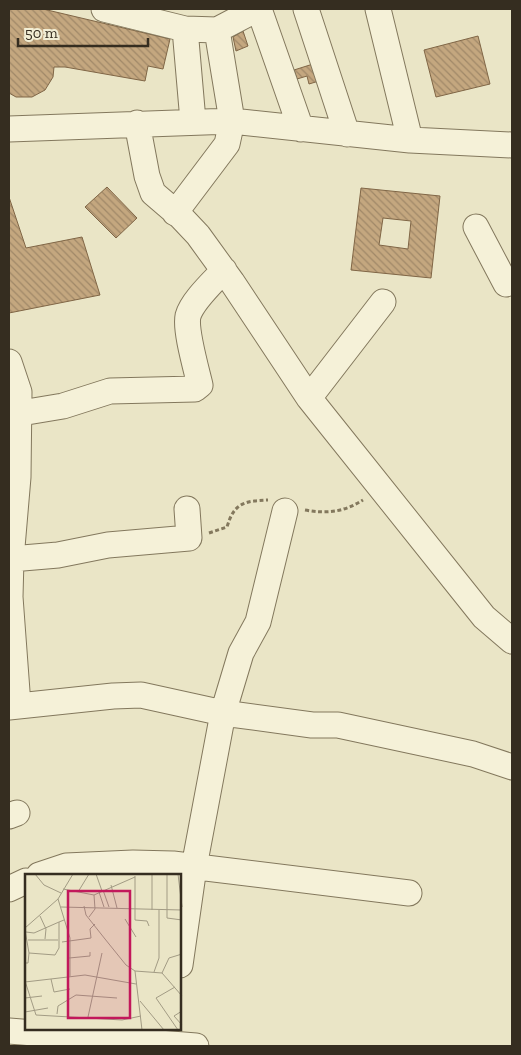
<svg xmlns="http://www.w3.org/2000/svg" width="521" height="1055" viewBox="0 0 521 1055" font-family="'Zilla Slab',serif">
  <defs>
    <pattern id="building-back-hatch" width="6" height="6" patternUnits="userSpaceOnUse" patternTransform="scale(1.25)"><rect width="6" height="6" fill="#c4a77f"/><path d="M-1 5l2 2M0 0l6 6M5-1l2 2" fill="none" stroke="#a08868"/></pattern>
  </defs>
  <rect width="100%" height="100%" fill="#eae5c6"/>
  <path fill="url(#building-back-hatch)" stroke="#806646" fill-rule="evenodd" d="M9,9h34l127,30 -7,30 -15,-3 -3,15 -80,-14h-11l-1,10 -8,13 -13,7h-16l-7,-4z
    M243,31l5,15 -12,5 -3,-14z
    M478,36l12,48 -54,13 -12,-47z
    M313,64l6,17 -10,3 -2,-8 -10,3 -3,-9z
    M107,187l30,31 -21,20 -31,-31z
    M361,188l79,8 -9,82 -80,-8zM383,218l28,3 -3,28 -29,-4z
    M9,197l17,51 56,-11 18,58 -91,18z"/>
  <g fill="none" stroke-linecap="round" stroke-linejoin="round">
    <defs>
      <path id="minor" d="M104,9l81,20 32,1 40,-21
        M259,9l42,120
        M306,9l41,125
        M378,9l32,131
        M185,29l8,92
        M137,123l10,53 6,17 28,24 17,18 34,47 77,116 175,219 28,24
        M9,129l223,-8 178,19 102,5
        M175,213l52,-69 5,-23 -15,-91
        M476,227l30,57 6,-3
        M9,362l10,30 -1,85 -7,82 -1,38 8,108
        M309,398l74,-96
        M9,415l54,-9 47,-15 85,-2 5,-4c-4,-17 -15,-55 -12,-69 4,-15 26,-35 36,-46
        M11,559l47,-4 50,-10 81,-7 -2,-29
        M9,707l104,-11 28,-1 82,18 89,12h26l135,29 39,13
        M9,816l8,-3
        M39,875l27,-9 67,-3 40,1 236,29
        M9,889l17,-8
        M180,965l14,-98 29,-154 18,-60 17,-31 27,-111
        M9,1031l187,15"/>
    </defs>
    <use href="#minor" stroke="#83785d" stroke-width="27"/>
    <path stroke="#83785d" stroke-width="3" stroke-dasharray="4 2.5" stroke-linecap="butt" d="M305,510c22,4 39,2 58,-10
      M209,533l18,-6c7,-24 17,-26 41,-27"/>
    <use href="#minor" stroke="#f5f1d8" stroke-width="25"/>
  </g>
  <g transform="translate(25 874)">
    <rect width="156" height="156" fill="#eae5c6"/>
    <path fill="none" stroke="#a29b84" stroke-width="1" d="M10,0l9,11 17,8M71,0l6,17M142,0v44l15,2M153,0l4,33M110,2v44l12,1 2,5M86,11l6,23M38,15l31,6 41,-18M78,16l6,17M53,18l11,-18M74,18l5,15M33,25l12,39v38M59,32l2,9 19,24 21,26 9,6 7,59M36,33l121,3M127,36v-36M15,42l6,13 -1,10M64,43l6,-8 -1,-14M100,45l11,18M0,54l33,-29 15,-25M0,56l4,23 -1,10h-3M1,58l8,1 25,-11M3,66h30M37,68l29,-4 -1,-9 5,-5M4,79l26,2 4,-7v-26l5,-2M44,84l21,-2v-4M110,97l27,2 20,23M129,98l5,-14v-48M137,99l7,-15 13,-4M26,105l3,13 16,-3M0,107l11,34 86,5 19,-4M0,108l60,-7 51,9M150,113l-19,11 22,32M0,124l17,-2M115,127l24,29M157,137l-8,5 8,9M0,138l23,-4M32,140l1,-8 18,-11 41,3M63,143l14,-64"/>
    <path fill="#c2185b" fill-opacity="0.15" stroke="#c2185b" stroke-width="2.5" d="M43,17h62v127h-62z"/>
    <rect width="156" height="156" fill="none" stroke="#352d20" stroke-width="2.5"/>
  </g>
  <rect width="521" height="1055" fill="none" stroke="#352d20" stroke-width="20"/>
  <path d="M18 38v8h130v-8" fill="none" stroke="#352d20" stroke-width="2.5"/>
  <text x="25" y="38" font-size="15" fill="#352d20" stroke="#f2eed5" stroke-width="4" paint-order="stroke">50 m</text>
</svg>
